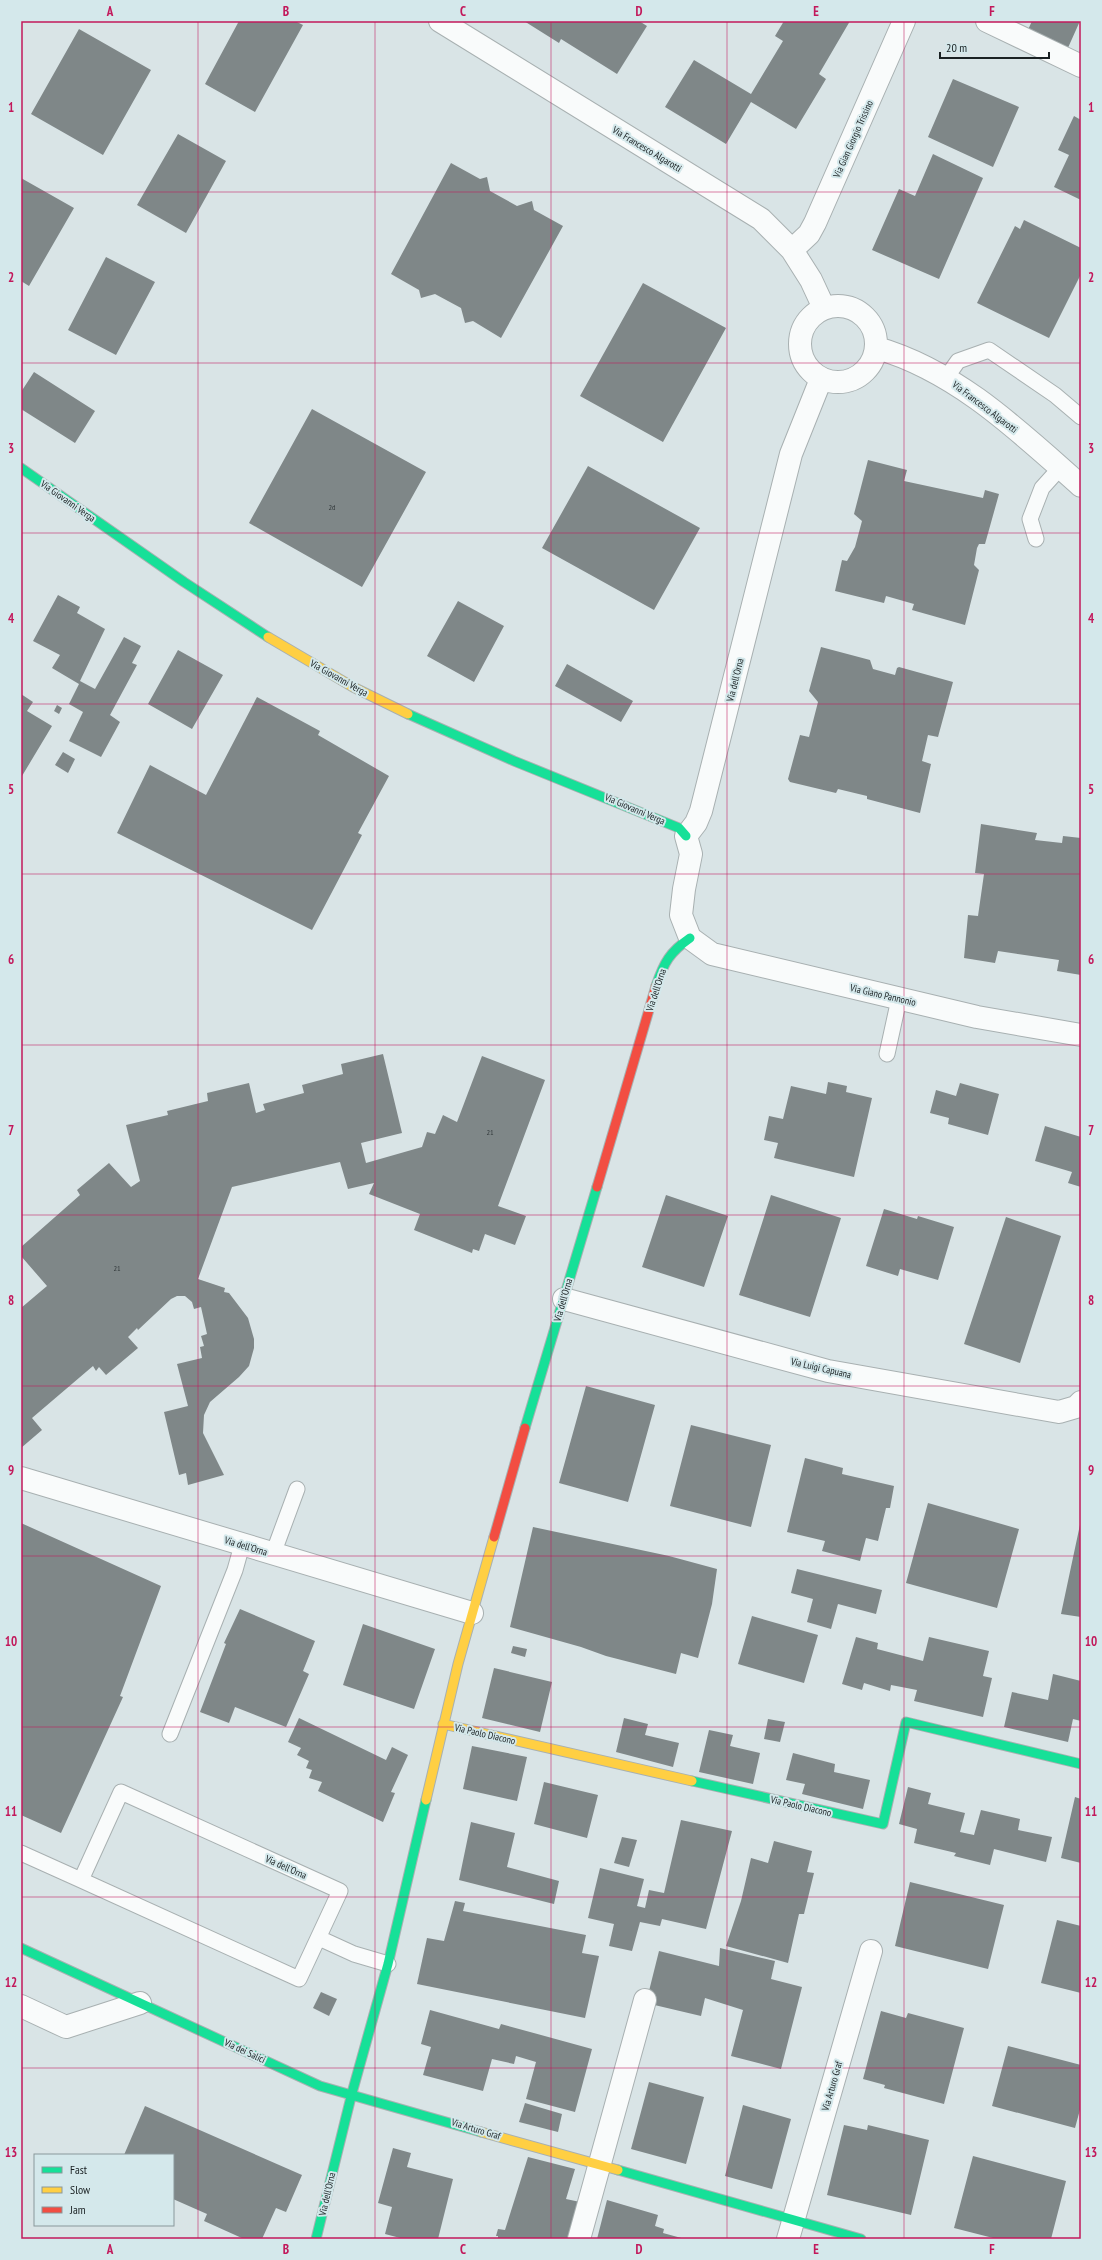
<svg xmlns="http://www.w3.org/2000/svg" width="1102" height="2260" viewBox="0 0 1102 2260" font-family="'PT Sans Narrow',sans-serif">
  <rect width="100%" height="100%" fill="#d9e4e6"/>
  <path fill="#7f8788" d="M239,21h56l8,4 -48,87 -50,-28z
    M524,21h115l8,5 -30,48 -56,-35 -2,4z
    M784,21h66l-31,53 7,5 -30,50 -45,-27 -25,42 -61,-37 29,-47 57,34 32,-53 -8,-5z
    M1032,21h48l-13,29 -40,-18z
    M79,29l72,41 -48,85 -72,-41z
    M953,79l66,28 -26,60 -65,-30z
    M1074,116l7,4v80l-27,-13 15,-32 -11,-5z
    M178,134l48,27 -40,72 -49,-28z
    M933,154l50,24 -44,101 -67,-29 27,-61 16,7z
    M451,163l29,16 7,-2 3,14 27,15 15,-5 2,9 29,16 -62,112 -28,-17 -8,2 -4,-15 -26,-14 -14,4 -2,-8 -28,-16z
    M21,178l53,30 -45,78 -8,-5z
    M1024,220l57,28v26l-32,64 -72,-35 38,-77 5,3z
    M106,257l49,25 -39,73 -48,-25z
    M643,283l83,45 -63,114 -83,-46z
    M34,372l61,39 -20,32 -54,-34v-17z
    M312,409l114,63 -64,115 -113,-64z
    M868,460l39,10 -3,11 79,17 2,-8 14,4 -14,50h-6l-2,4 -3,17 5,5 -14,55 -53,-15 2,-6 -28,-8 -2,7 -49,-12 7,-31 5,1 8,-14 7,-26 -8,-7z
    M588,466l112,62 -46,82 -112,-62z
    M58,595l22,12 -3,6 28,16 -25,52 15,8 29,-52 17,9 -9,17 5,2 -27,50 10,7 -19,35 -32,-16 14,-29 -14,-8 10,-20 -27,-16 8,-13 -27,-14z
    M458,601l46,25 -30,56 -47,-26z
    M821,647l49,13 3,9 22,6 2,-7 2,-1 54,15 -15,55 -10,-2 -6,26 9,3 -11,49 -53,-14v-3l-29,-7 -2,4 -46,-11 -2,-3 12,-44 9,2 9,-35 -9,-11z
    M178,650l45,25 -31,54 -44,-25z
    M567,664l66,37 -12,21 -66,-36z
    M21,694l12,8 -6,9 25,15 -30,50z
    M257,697l63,34 -2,4 71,41 -31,57 4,2 -50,95 -195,-97 33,-68 56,30z
    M57,705l5,3 -3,6 -5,-3z
    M63,752l12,7 -7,14 -13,-8z
    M981,824l56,9 -2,7 27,3 1,-7 18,2v137l-24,-4 2,-11 -61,-9 -3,12 -31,-5 4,-43 10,1 6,-42 -9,-1z
    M383,1054l19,79 -41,10 5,20 56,-16 5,-15 8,2 8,-19 14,7 25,-66 63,24 -47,126 28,10 -11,29 -30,-11 -6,17 -6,-2 -1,4 -58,-23 6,-16 -51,-20 5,-11 -26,6 -8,-27 -108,25 -34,92 27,9 -1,4 5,1 19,25 6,21v9l-5,18 -10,11 -29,25 -6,13 -1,18 21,42 -36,10 -2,-12 -7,2 -15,-63 24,-6 -11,-42 25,-6 -2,-11 4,-1 -3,-10 6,-2 -6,-27 -7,2 -2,-7 -7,-6h-8l-6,3 -33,31 -1,-2 -9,9 10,11 -32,27 -7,-8 -3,4 -3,-5 -61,52 10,12 -21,18v-140l26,-22 -26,-30v-9l59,-52 -3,-5 32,-27 22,24 9,-6 -14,-56 42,-10 -1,-4 41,-10 -1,-8 42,-10 7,30 9,-3 -2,-6 41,-11 -2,-8 41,-11 -2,-10z
    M828,1082l19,4 -1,6 26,6 -18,79 -80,-19 4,-15 -14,-3 5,-24 14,3 8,-33 35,8z
    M960,1083l39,11 -11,41 -40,-11 1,-6 -19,-5 6,-23 20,6z
    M1045,1126l36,11v50l-13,-4 4,-11 -37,-11z
    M666,1195l62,21 -24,71 -62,-20z
    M771,1195l70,23 -31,99 -71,-22z
    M884,1209l33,10 1,-3 36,11 -16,53 -38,-11 -2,7 -32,-10z
    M1006,1217l55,19 -41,127 -56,-19z
    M586,1386l69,19 -27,97 -69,-19z
    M691,1425l80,20 -20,82 -81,-21z
    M805,1458l38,10 -1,6 52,12 -4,22h-4l-8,33 -12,-3 -6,23 -38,-10 3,-10 -38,-9z
    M928,1503l91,26 -22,79 -91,-25z
    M1081,1520v97l-20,-3z
    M21,1523l140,63 -41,110 3,1 -62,136 -40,-18z
    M533,1527l136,29 48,13 -5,35 -14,54 -17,-5 -5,21 -70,-18 -25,-9 -71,-20z
    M797,1569l85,21 -6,24 -38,-10 -7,25 -24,-7 6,-23 -22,-6z
    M240,1609l75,32 -12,30 6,3 -23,53 -51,-20 -6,16 -29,-11 26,-68 -2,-1z
    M752,1616l66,19 -14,48 -66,-19z
    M363,1624l72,25 -21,60 -71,-24z
    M856,1637l22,6 -1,6 46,12 6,-24 60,14 -6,25 9,2 -9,39 -69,-16 3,-11 -26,-5 -1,6 -26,-8 -2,7 -20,-6z
    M513,1646l14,3 -2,8 -14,-4z
    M494,1668l58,14 -12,50 -58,-14z
    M1053,1674l28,7v40l-8,-2 -5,23 -64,-15 8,-35 36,8z
    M299,1718l87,42 6,-13 16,8 -17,37 4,1 -12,29 -65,-31 4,-9 -13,-4 3,-8 -6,-2 3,-7 -12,-6 4,-7 -13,-6z
    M624,1718l24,6 -3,11 34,8 -6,24 -57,-15z
    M768,1719l17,3 -5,20 -16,-3z
    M709,1730l24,5 -3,11 30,7 -7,31 -54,-12z
    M472,1746l55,11 -10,44 -54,-12z
    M793,1753l42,11 -1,8 36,8 -7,29 -61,-15 3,-10 -19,-4z
    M544,1782l54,13 -11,43 -53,-14z
    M908,1787l23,6 -3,11 37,9 -5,19 14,3 7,-25 39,9 -2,11 34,7 -6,25 -52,-13 -4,16 -36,-9 2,-3 -42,-10 3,-14 -18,-5z
    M1075,1797l6,2v64l-20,-5z
    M681,1820l51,11 -26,98 -44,-10 -2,7 -20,-4 -8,29 -23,-5 5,-22 -26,-6 12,-50 44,11 -7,27 8,2 4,-18 15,3z
    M471,1822l44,11 -8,34 52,14 -5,23 -95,-24z
    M622,1837l15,3 -8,27 -15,-4z
    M774,1841l38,10 -5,21 7,1 -10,41h-5l-11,49 -62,-17 15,-45 10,-43 17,5z
    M910,1882l94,23 -16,64 -93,-23z
    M455,1901l10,2 -2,8 123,24 -4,18 17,3 -14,62 -168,-34 10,-46 17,3z
    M1057,1920l24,6v67l-40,-10z
    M720,1948l55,13 -4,18 31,8 -21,82 -50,-13 12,-46 -38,-12 -4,18 -55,-13 13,-52 60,15z
    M321,1992l16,7 -8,17 -16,-8z
    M430,2010l69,19 2,-5 91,25 -17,63 -49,-13 10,-37 -20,-6 -2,8 -22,-5 -9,32 -60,-16 8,-28 -10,-3z
    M881,2011l25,7 2,-5 56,15 -20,76 -60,-16 1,-3 -22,-6z
    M1008,2046l73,19v41l-6,22 -83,-22z
    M649,2082l55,15 -18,67 -55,-15z
    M525,2103l37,11 -4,18 -39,-10z
    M743,2105l48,14 -19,70 -47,-13z
    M145,2106l157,69 -16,37 -10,-4 -14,31h-18l-40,-18 3,-7 -34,-15v-44h-49z
    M844,2125l23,5 1,-5 61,15 -18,75 -84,-20z
    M393,2148l18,5 -4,14 46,12 -15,60h-34l-19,-5 7,-27 -14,-4z
    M973,2156l93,25 -15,58h-54l-43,-11z
    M528,2157l47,12 -9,30 14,3 -11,37h-71v-3h-2l2,-7 7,1z
    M607,2200l51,15 -3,11 9,3 -1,4 22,6h-88z"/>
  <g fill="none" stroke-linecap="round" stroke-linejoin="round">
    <defs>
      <path id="lane" d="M946,378l12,-17 31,-11 66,45 26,22
        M1036,539l-6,-20 12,-31 18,-20
        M887,1054l12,-55
        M273,1554l24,-65
        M170,1734l65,-164 7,-25
        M21,1853l60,27 40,-88 219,99 -41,88 -218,-99
        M319,1938l35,16 34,10"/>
      <path id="street" d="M440,21l321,198 31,31 19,30 13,28
        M987,21l94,45
        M792,250l17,-16 6,-11 89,-202
        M800 344a38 38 0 1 1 76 0a38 38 0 1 1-76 0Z
        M877,348c80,23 143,84 204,138
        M821,379l-30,75 -90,357 -5,12 -10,13 5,18 -7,35 -3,26 9,23 22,16 265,63 104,18
        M564,1299l264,72 231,41 17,-5 5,-5
        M21,1478l451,135
        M21,2006l45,21 74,-24
        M579,2239l66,-239
        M788,2239l83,-288"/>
      <path id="fast" d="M21,468l163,114 84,55
        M408,714l106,47 165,67 7,8
        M656,986c8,-24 14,-34 34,-48
        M525,1428l72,-241
        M692,1781l191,43 23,-102 175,42
        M21,1948l299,138 161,46
        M618,2170l243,69
        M316,2239l36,-146 36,-129 38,-164"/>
      <path id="slow" d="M268,637l85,50 55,27
        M443,1724l249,57
        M426,1800l32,-136 36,-127
        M481,2132l137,38"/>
      <path id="jam" d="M597,1187l59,-201
        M494,1537l31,-109"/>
    </defs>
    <use href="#lane" stroke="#a8b0b1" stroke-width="17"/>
    <use href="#street" stroke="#a8b0b1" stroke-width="24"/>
    <use href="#fast" stroke="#a8b0b1" stroke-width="11"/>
    <use href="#slow" stroke="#a8b0b1" stroke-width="11"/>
    <use href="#jam" stroke="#a8b0b1" stroke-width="11"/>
    <use href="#lane" stroke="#f9fbfb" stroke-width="15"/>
    <use href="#street" stroke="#f9fbfb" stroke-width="22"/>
    <use href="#fast" stroke="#16e098" stroke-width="9"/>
    <use href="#slow" stroke="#ffcf43" stroke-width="9"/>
    <use href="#jam" stroke="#f24e42" stroke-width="9"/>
  </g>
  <path fill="none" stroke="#c2185b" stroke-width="1" stroke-opacity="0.55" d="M198,21v2218M375,21v2218M551,21v2218M727,21v2218M904,21v2218M21,192h1060M21,363h1060M21,533h1060M21,704h1060M21,874h1060M21,1045h1060M21,1215h1060M21,1386h1060M21,1556h1060M21,1727h1060M21,1897h1060M21,2068h1060"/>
  <g text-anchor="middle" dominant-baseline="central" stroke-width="4" stroke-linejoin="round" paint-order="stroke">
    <g font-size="8" fill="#333a3c">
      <text x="332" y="507">2d</text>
      <text x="490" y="1132">21</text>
      <text x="117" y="1268">21</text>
    </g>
    <g font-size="10" fill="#1a2123" stroke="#d4e8eb">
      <text transform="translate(853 139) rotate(-66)">Via Gian Giorgio Trissino</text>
      <text transform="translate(647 149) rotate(31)">Via Francesco Algarotti</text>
      <text transform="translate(985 407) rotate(37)">Via Francesco Algarotti</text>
      <text transform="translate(68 501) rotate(35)">Via Giovanni Verga</text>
      <text transform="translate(339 678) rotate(29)">Via Giovanni Verga</text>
      <text transform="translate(735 680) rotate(-76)">Via dell'Orna</text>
      <text transform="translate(635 809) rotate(23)">Via Giovanni Verga</text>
      <text transform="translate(656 990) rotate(-72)">Via dell'Orna</text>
      <text transform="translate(883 995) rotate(13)">Via Giano Pannonio</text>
      <text transform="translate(563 1300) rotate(-74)">Via dell'Orna</text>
      <text transform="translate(821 1368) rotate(13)">Via Luigi Capuana</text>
      <text transform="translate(246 1546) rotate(17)">Via dell'Orna</text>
      <text transform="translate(485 1734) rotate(13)">Via Paolo Diacono</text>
      <text transform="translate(801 1806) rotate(13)">Via Paolo Diacono</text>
      <text transform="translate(286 1867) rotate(24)">Via dell'Orna</text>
      <text transform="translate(245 2051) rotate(25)">Via dei Salici</text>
      <text transform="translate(832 2086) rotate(-74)">Via Arturo Graf</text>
      <text transform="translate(476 2129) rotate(17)">Via Arturo Graf</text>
      <text transform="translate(327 2194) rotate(-77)">Via dell'Orna</text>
    </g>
  </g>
  <rect width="1102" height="2260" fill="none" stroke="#d4e8eb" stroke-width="44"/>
  <rect x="34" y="2154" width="140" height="72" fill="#d4e8eb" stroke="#8a989b"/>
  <rect x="42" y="2167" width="20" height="6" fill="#16e098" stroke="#8a989b"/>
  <text x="70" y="2174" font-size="12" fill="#1a2123">Fast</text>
  <rect x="42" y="2187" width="20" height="6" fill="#ffcf43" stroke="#8a989b"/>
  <text x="70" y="2194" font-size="12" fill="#1a2123">Slow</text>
  <rect x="42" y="2207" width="20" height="6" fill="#f24e42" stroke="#8a989b"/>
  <text x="70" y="2214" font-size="12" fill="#1a2123">Jam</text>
  <path d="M940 52v6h109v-6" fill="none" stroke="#1a2123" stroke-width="2"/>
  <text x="946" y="52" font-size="12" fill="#1a2123" stroke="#d4e8eb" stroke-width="3" paint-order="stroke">20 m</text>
  <rect x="22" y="22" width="1058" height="2216" fill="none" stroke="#c2185b" stroke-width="1.5"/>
  <g font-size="13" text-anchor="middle" font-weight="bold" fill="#c2185b">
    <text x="110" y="16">A</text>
    <text x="286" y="16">B</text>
    <text x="463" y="16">C</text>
    <text x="639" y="16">D</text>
    <text x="816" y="16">E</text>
    <text x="992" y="16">F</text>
    <text x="11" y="112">1</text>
    <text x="1091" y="112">1</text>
    <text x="11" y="282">2</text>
    <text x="1091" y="282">2</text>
    <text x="11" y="453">3</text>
    <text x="1091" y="453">3</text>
    <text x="11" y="623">4</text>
    <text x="1091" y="623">4</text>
    <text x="11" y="794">5</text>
    <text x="1091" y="794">5</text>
    <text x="11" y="964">6</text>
    <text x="1091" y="964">6</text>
    <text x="11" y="1135">7</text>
    <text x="1091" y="1135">7</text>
    <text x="11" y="1305">8</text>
    <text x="1091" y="1305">8</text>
    <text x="11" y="1475">9</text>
    <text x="1091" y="1475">9</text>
    <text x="11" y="1646">10</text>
    <text x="1091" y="1646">10</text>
    <text x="11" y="1816">11</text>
    <text x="1091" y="1816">11</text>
    <text x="11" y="1987">12</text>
    <text x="1091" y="1987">12</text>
    <text x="11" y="2157">13</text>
    <text x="1091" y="2157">13</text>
    <text x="110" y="2254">A</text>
    <text x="286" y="2254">B</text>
    <text x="463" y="2254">C</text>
    <text x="639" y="2254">D</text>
    <text x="816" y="2254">E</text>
    <text x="992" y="2254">F</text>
  </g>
</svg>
